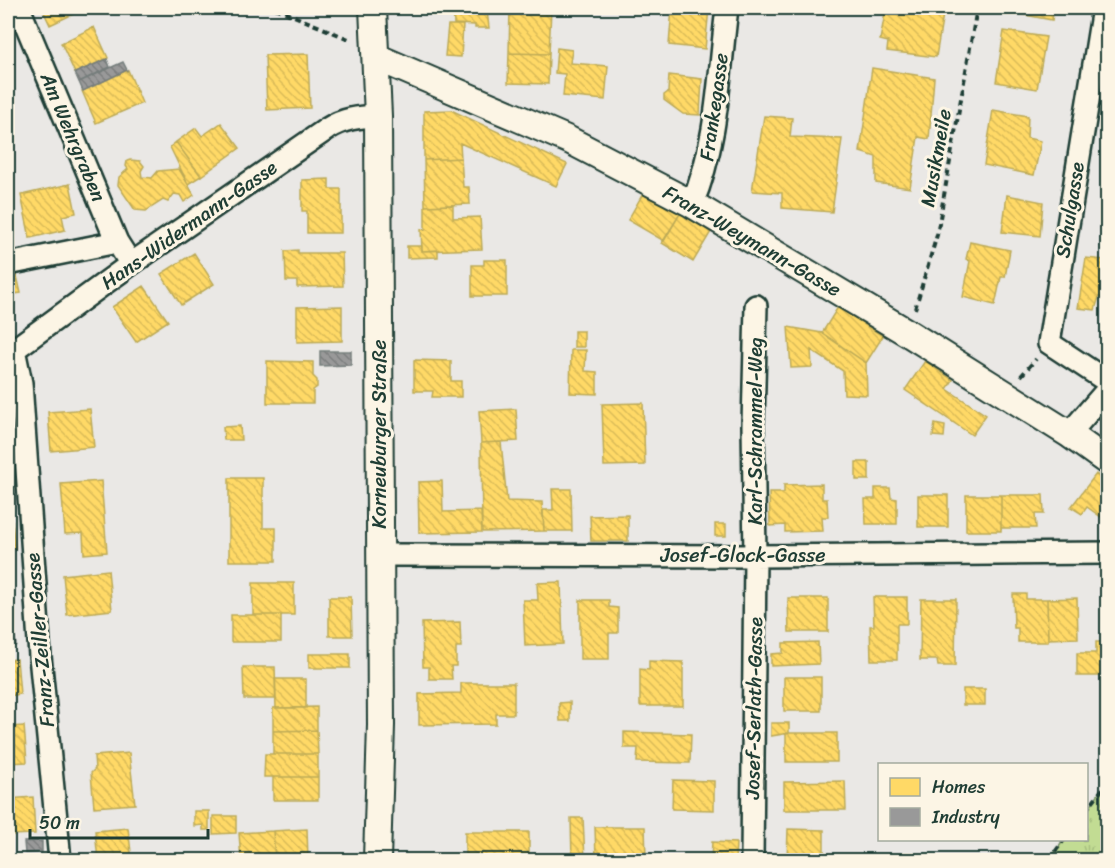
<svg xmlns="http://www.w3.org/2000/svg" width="1115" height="868" viewBox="0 0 1115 868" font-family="Sriracha,sans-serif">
  <defs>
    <pattern id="grass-tufts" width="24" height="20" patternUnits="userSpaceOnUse" patternTransform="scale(1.5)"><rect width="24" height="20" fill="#c2dc93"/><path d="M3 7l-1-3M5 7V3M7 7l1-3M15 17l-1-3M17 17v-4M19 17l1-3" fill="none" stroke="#a6be7f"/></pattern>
    <pattern id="homes-back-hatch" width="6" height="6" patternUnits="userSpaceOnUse" patternTransform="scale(1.5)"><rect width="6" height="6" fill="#ffd966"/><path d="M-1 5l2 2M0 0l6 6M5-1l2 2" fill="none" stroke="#dabb59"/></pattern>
    <pattern id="industry-back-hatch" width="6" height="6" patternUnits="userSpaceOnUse" patternTransform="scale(1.5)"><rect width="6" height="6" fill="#999"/><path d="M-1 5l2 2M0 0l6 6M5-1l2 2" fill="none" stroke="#7c7e7e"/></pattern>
  </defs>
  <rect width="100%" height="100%" fill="#eae8e5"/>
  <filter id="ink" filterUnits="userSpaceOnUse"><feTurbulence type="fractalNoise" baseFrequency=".0167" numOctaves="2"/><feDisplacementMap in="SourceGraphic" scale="12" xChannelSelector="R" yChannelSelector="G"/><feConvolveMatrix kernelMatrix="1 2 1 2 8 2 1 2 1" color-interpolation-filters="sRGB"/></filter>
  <g filter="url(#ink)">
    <path fill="url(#grass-tufts)" stroke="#708c64" stroke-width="1.5" d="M1107,782v78h-58l15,-20h22l1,-30z"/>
    <path fill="url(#homes-back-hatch)" stroke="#bcaa57" stroke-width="1.5" d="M42,8h44l-36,17z
      M453,8h20l1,3 13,-1 2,18h-14v-3l-21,-1z
      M510,8h41l-2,46 -40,-1z
      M672,8h37l-4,41 -36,-4z
      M886,8h58l-8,49 -49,-6 1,-9 -8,-2z
      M1010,8h44l-2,12 -43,-8z
      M448,25h15l-2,32 -16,-1z
      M94,27l14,31 -33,15 -14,-30z
      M1004,31l42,6 -9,52 -41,-7z
      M557,48l15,2 -2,13 38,3 -3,34 -42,-4 2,-22 -10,-1z
      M509,53l40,1 -1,30 -40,-1z
      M308,54l2,54 -43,2 -2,-55z
      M872,68l62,10 -5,61 -11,-2 -8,51 -34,-5v-26l-16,-5z
      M128,70l14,33 -46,20 -14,-32z
      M669,75l33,4 -2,36 -17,-1 -19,-14v-5l4,-3z
      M451,110l116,54 -11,22 -96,-43 1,15 -37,2v-49z
      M993,110l35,6 -1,22 14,3 -7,34 -50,-10z
      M764,116l28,2 -2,19 52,2 -10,73 -50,-4v-15l-30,-2z
      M221,123l19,25 -39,28 -25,-34 20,-14 6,8z
      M176,142l25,34 -13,8 -18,-37z
      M461,158l2,29h6l1,17 -45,2 -1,-46z
      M130,160l10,1 4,5 -3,5 1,6 10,1 6,-7 21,-2 15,26 -10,7 -4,-7 -6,-1 -6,8 -5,-2 -17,11 -11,-1 -17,-25 1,-8 9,-8 -2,-3 1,-5z
      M329,179v10h12v44h-34v-22h-5v-31z
      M70,184l6,29 -14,3 3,14 -35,8 -9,-43z
      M645,190l36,22 -17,29 -36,-21z
      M1007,195l36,7 -3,34 -38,-4z
      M453,205v13l27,-1 2,32 -60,2 -1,-22 4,1v-24z
      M681,212l31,18 -19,32 -31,-19z
      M970,242l40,8 -5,27h-4l-6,28 -32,-8 7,-36 -4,-2z
      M407,246h15v5l16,-1v7l-31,1z
      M298,250v3h44l1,33 -46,1v-6h-11l-1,-30z
      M194,253l20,31 -33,21 -20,-31z
      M1108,253v46l-9,-2 -4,13 -17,-2 8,-50 19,2z
      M484,260h23v36h-35v-31h12z
      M17,276l4,17 -7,1 1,7 -7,2v-25z
      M144,286l24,35 -32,21 -24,-35z
      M342,306v35l-45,1v-35z
      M838,307l45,29 -17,27 -44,-30z
      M788,327l34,6 44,30 1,32 -23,-1 -1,-23 -32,-21 1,17 -21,1z
      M574,331h10v16h-10z
      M571,350h15l-1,21 12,1v22l-27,-1z
      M414,360l37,1v20h10v16h-29l1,-6h-19z
      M267,361l46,1v14l4,4v7l-4,3v13h-46z
      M925,361l28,19 -6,9 39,26 -14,20 -67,-45z
      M643,403l2,62 -41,1 -2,-62z
      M90,409l4,38 -43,4 -3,-39z
      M516,409l2,32 -37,2 -2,-32z
      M935,424l10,2 -1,11 -11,-1z
      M240,426l1,14h-17l-1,-13z
      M501,442l6,59 35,1 2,29 -62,1 -1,-89z
      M856,462h13v18h-13z
      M1096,474l12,9v39l-21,-15 -5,7 -11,-7z
      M229,478h34v50h13v33h-47z
      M101,481l6,71 -23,2 -1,-21 -18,1 -4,-50z
      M442,481l1,31 38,-1 1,21 -63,1 -1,-51z
      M822,484v15h5l1,18h-6l1,14 -38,1v-7l-15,1 -1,-33h15v-8z
      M875,488h15l1,10 6,1v25h-31l-1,-25h10z
      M552,489h19l1,42h-28l-1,-21h10z
      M918,495h30v32h-30z
      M966,495h35v36h-35z
      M1001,495h42l1,19h-9l1,14h-35z
      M628,515v26h-37l-1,-25z
      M12,521l3,28h-7v-27z
      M715,524h11v12h-11z
      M108,570l4,40 -45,5 -4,-40z
      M561,582l2,62 -38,2 -2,-46h15l-1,-17z
      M253,583h41v32h-41z
      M1013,594h13v5h21l1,43h-30v-14h-4z
      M329,597h22l1,39h-23z
      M873,597h34v27h-10v36h-26l-1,-34h4z
      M788,598h40v34h-39z
      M1077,598l1,40 -30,1 -1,-40z
      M1102,598h6v69h-3v9h-28v-23h19v-11h6z
      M921,599h35l-1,67h-17l-1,-6h-17z
      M580,600h29v7l9,1v25h-9v26h-29z
      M231,615h50v27h-50z
      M460,622l1,25h-5v19h-5l1,13h-23v-12h-6l-1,-44z
      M818,642l1,22 -48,2v-12l12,-1v-10z
      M309,654h41v14h-41z
      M17,659l3,35 -12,2v-36z
      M649,661l34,1v44h-43v-37l9,1z
      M243,667h32l1,32h-32z
      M784,677h37v34h-37z
      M275,679h31v29h-30z
      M461,683h53v31h-18v10l-77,1v-31l42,-1z
      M963,689h22v16h-22z
      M570,702v19h-10l-1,-18z
      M317,707v23l-44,1v-23z
      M771,723h18v10l-18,3z
      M24,726l3,36 -19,1v-36z
      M317,730l1,24h-45v-23z
      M624,732l67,2 -1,29 -53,-1 1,-14h-14z
      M789,733h48v29h-51v-28z
      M129,753l6,51 -41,3 -3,-34 4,-4 -1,-13z
      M265,754h53v23h-54z
      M273,777h45v23h-45z
      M673,780l41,1v29l-42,-1z
      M845,781l1,29h-62v-28z
      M33,797l2,37 -27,1v-36z
      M194,811h15v19h-6v-5l-9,1z
      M213,816h23v17l-23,1z
      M571,818h12l2,42h-13z
      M595,827h50l1,31 -50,1z
      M128,828l4,32h-34l-3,-29z
      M307,829l1,31h-33l-2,-29z
      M788,829l36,1v30h-37z
      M273,831l2,29h-34l-2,-27z
      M465,832h64v28h-64z
      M712,842l24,1 -1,17h-24z
      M355,854l1,6h-19v-5z"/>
    <path fill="url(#industry-back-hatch)" stroke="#747d7b" stroke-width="1.5" d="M107,59l3,8 -31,15 -4,-9z
      M123,62l4,8 -44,21 -4,-9z
      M320,351h31v14l-31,1z
      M8,615h4l4,30 -8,1z
      M42,841v11l-17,1 -1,-11z"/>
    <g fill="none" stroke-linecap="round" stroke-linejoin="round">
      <defs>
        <path id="minor" d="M19,8l98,234 14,22
          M1103,8l-54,335 59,39
          M692,204c26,-61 27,-131 35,-196
          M8,264l109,-22
          M14,349l7,34 19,273 20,204
          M8,354l123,-90 196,-135c17,-11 32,-12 51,-13
          M1069,434l39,-45
          M379,555l376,1 353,-3
          M752,860l3,-304 -2,-131 3,-119"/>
        <path id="tertiary" d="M373,8l5,108 3,609 -4,135
          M376,57l193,83 123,64 216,129 161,101 39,28"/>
      </defs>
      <use href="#minor" stroke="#1f3d34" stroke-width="26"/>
      <use href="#tertiary" stroke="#1f3d34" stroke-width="30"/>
      <path stroke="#1f3d34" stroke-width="4" stroke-dasharray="6 4.5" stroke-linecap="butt" d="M275,8l76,32
        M915,309l22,-74 40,-227
        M1021,376l15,-17
        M1086,810l22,-28
        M1049,860l15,-20"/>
      <use href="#minor" stroke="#fcf5e5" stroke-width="21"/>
      <use href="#tertiary" stroke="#fcf5e5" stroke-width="26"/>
    </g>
  </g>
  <g text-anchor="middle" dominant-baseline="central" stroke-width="6" stroke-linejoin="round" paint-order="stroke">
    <g font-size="20" fill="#1f3d34" stroke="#fcf5e5">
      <text transform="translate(714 107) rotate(-82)">Frankegasse</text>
      <text transform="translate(73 137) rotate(67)">Am Wehrgraben</text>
      <text transform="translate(936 158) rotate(-80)">Musikmeile</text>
      <text transform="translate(1070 210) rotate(-81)">Schulgasse</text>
      <text transform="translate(189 225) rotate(-35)">Hans-Widermann-Gasse</text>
      <text transform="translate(752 241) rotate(30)">Franz-Weymann-Gasse</text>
      <text transform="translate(755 431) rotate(-90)">Karl-Schrammel-Weg</text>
      <text transform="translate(379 434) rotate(-90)">Korneuburger Straße</text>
      <text x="743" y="555">Josef-Glock-Gasse</text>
      <text transform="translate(40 640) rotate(-95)">Franz-Zeiller-Gasse</text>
      <text transform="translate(754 708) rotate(-89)">Josef-Serlath-Gasse</text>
    </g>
  </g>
  <rect width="1115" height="868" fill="none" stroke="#fcf5e5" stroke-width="30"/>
  <rect x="15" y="15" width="1085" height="838" fill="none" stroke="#1f3d34" stroke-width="2" filter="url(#ink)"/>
  <rect x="878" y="763" width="210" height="78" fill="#fcf5e5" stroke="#a4ab9e" stroke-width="1.5"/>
  <rect x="890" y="778" width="30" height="18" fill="#ffd966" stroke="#a4ab9e" stroke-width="1.5"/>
  <text x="932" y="793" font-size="18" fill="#1f3d34">Homes</text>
  <rect x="890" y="808" width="30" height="18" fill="#999999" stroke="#a4ab9e" stroke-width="1.5"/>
  <text x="932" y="823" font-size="18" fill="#1f3d34">Industry</text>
  <path d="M30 829v9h178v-9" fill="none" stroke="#1f3d34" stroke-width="3"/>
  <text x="39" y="829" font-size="18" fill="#1f3d34" stroke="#fcf5e5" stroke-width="4.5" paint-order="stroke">50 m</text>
</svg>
